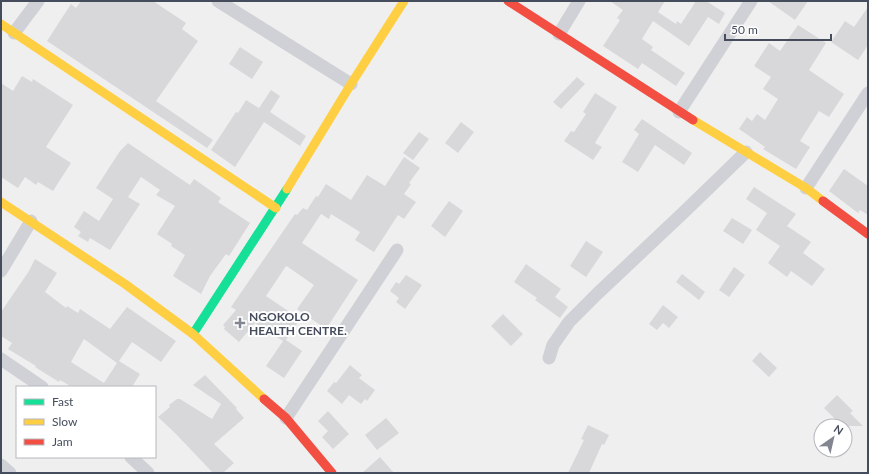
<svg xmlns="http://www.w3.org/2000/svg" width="869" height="474" viewBox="0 0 869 474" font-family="Lato,sans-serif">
  <rect width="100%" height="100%" fill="#f0efef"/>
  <path fill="#d8d8db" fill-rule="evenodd" d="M81,1h72l33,22 -4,6 16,12 -42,60 57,39 -6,8 -160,-107 24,-37 5,4z
    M610,1h55l-7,11 18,12 1,-3 4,3 15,-23h10l19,12 -6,11 -11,-7 -19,29 -36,-25 -11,18 11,8 -2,3 34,23 -9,13 -34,-23 -4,6 -35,-23 17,-26 -3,-2 6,-8z
    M768,1h40l-13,19z
    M868,7v38l-10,15 -27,-18 14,-21 9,6z
    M798,25l28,18 -17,27 35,24 -15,23 -10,-6 -19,30 10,6 -14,22 -33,-20 2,-2 -26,-18 8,-12 5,4 5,-7 8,6 13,-21 -15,-10 8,-12 -17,-11 15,-23 11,8z
    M240,47l23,15 -11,17 -23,-15z
    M22,76l10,6 1,-3 40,26 -27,42 25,16 -18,28 -15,-9 -2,3 -11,-8 -7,11 -17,-11v-94l12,8z
    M577,77l8,7 -24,25 -8,-7z
    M271,90l9,6 -10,16 36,24 -6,10 -36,-24 -29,45 -24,-17 25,-38 2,1 8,-13 13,8z
    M595,93l22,14 -22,36 7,4 -9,13 -29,-19 7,-10 3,1 12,-18 -3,-2z
    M642,119l50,34 -8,12 -29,-20 -17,27 -16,-10 17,-28 -5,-4z
    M461,122l13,10 -16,21 -13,-10z
    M419,132l10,7 -16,21 -10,-7z
    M128,143l62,42 4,-6 27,19 -3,4 32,21 -21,33 -3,-2 -16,22 -9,18 -28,-18 12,-21 -14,-9 1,-2 -15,-10 18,-28 -19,-11 4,-5 -19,-13 -13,20 12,7 -30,46 -20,-12 -2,4 -10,-6 3,-4 -7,-5 10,-16 15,10 14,-22 -17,-11 24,-37z
    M404,157l16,11 -11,15 2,1 -7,10 12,8 -12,17 -6,-4 -24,37 -19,-12 5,-8 -29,-18 -2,5 -8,-5 -19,29 56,37 -32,49 -29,-20 17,-24 -26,-18 -2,-1 -20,30 34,23 -14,21 16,11 -18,27 -18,-12 17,-25 -28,-18 -16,19 -15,-13 1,-2 -2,-2 13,-15 -5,-3 64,-93 2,1 6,-7 4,2 9,-14 2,1 8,-13 25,16 16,-25 18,11z
    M844,169l24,17v29l-8,-5 -2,3 -29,-22z
    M754,187l42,27 -9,12 24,16 -8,11 22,16 -13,17 -21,-15 -4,6 -19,-14 12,-17 -24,-16 11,-17 -21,-14z
    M449,201l14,10 -18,26 -14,-11z
    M732,218l20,12 -9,14 -20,-13z
    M586,241l17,11 -17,25 -16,-11z
    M35,259l22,14 -12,19 21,16 1,-2 11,7 2,-4 30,20 17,-22 49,34 -15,21 -29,-20 -13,19 21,13 -8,13h-60l-12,-7 -1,2 -24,-15 1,-1 -28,-17 4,-6 -11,-7v-24l28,-41zM84,339l33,24 -13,20 -33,-21z
    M526,264l35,25 -6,8 13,10 -8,11 -25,-18 2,-2 -23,-16z
    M734,267l11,8 -16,22 -10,-7z
    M682,274l23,18 -6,8 -23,-18z
    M406,275l16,10 -17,24 -9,-7 3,-4 -9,-7 6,-9 3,2z
    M663,305l15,12 -9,11 -6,-5 -6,7 -8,-6z
    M503,314l20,20 -12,12 -20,-20z
    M760,352l17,16 -8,9 -17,-16z
    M350,365l12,10 -3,3 16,12 -8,11 -2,-2 -4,5 -12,-9 -7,9 -15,-13 7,-9 2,1z
    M205,375l32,33 -1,1 8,9 -30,26 20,19 -11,10h-10l-37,-39 -18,-17 12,-10 -1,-2 8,-6h3l32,20 9,-15 -28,-19z
    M837,395l16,16 -3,2 13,13h-21l-18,-18z
    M328,411l21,23 -16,15 -11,-12 6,-6 -10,-10z
    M386,418l13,15 -22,17 -12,-15z
    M588,425l21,10 -5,10 -2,-1 -13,29h-21l16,-33 -3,-1z
    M380,457l14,16h-32z"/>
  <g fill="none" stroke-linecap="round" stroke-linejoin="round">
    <path stroke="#d0d1d6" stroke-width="13" d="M218,1l133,83
      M14,33l24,-32
      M559,34l20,-33
      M679,112l72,-111
      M806,188l62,-95
      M1,271l30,-50
      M549,358l4,-13 16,-23 28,-28 86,-81 63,-61
      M1,359l41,28
      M286,418l111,-168
      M131,457l17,16
      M1,465l9,8"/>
    <path stroke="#16e098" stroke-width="9" d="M193,334l94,-145"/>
    <path stroke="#ffcf43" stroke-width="9" d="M1,24l275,184
      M693,120l113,68 17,13
      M287,189l64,-105 53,-83
      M1,202l124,82 68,50 71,65"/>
    <path stroke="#f24e42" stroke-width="9" d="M508,1l185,119
      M823,201l45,33
      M264,399l22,19 46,55"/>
  </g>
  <path fill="#818690" stroke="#fff" stroke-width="1.5" d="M238 317h4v4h4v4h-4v4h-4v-4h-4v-4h4z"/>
  <g text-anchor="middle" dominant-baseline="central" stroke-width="4" stroke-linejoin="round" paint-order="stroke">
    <g font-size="12" font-weight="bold" fill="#454d5d" stroke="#fff" text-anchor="start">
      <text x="249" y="316">NGOKOLO<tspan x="249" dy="14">HEALTH CENTRE.</tspan></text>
    </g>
  </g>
  <rect width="869" height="474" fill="none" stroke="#454d5d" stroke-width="4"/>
  <rect x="16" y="386" width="140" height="72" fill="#ffffff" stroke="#b5b8be"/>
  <rect x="24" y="399" width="20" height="6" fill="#16e098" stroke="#b5b8be"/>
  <text x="52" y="406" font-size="12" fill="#454d5d">Fast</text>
  <rect x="24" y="419" width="20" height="6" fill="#ffcf43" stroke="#b5b8be"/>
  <text x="52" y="426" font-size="12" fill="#454d5d">Slow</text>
  <rect x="24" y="439" width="20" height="6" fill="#f24e42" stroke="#b5b8be"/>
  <text x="52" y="446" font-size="12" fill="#454d5d">Jam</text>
  <g transform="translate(833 438) rotate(34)"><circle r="19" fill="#ffffff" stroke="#b5b8be"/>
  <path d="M0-3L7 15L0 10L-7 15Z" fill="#818690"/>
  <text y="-6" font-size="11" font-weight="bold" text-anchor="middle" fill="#454d5d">N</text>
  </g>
  <path d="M725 34v6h106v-6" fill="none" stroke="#454d5d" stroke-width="2"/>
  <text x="731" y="34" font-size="12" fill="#454d5d" stroke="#ffffff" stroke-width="3" paint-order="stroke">50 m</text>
</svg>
